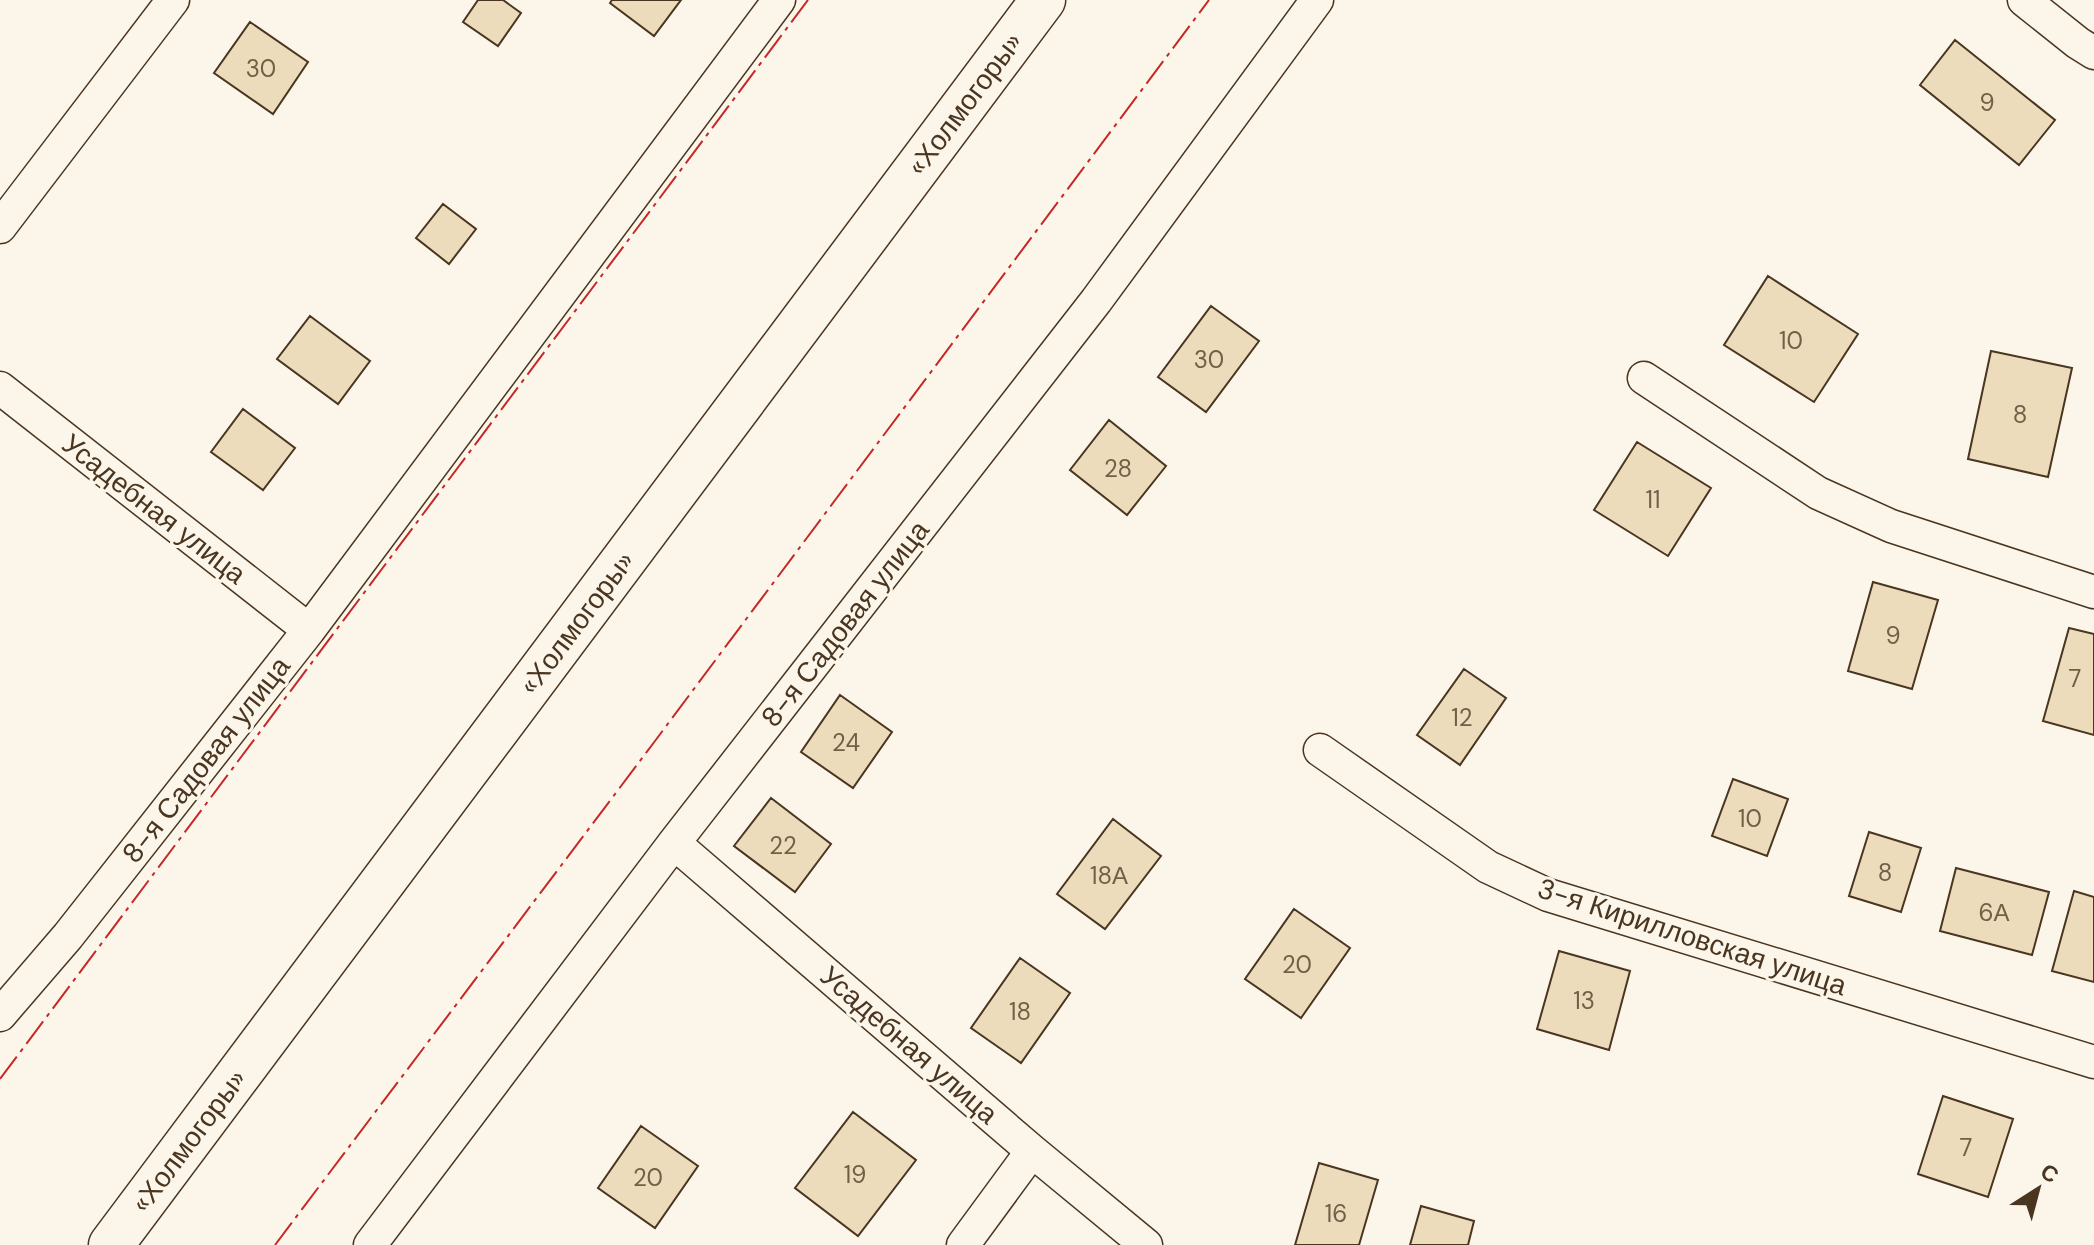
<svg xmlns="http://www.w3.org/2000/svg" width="2094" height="1245" viewBox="0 0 2094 1245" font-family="'DM Sans',sans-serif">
  <rect width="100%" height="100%" fill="#fbf6e9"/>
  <path fill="#ecdcbc" stroke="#4a3520" stroke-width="2" d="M478,0h25l18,13 -23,33 -35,-24z
    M612,0h69l-27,36 -44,-33z
    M250,22l58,40 -35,52 -59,-41z
    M1955,40l100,80 -36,45 -99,-80z
    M443,204l33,25 -27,35 -33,-26z
    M1768,276l90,58 -44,68 -90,-57z
    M1211,306l48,35 -53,71 -48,-35z
    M310,316l60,45 -32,43 -61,-45z
    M1991,351l81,17 -24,109 -80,-18z
    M243,409l52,39 -32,42 -52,-38z
    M1109,420l57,46 -39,49 -57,-45z
    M1637,442l74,46 -43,68 -74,-46z
    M1873,582l65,18 -26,89 -64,-18z
    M2069,628l25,6v101l-51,-14z
    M1464,669l42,29 -46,67 -43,-30z
    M840,695l52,37 -39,56 -52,-36z
    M1733,779l55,20 -21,57 -55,-20z
    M771,798l60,46 -36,48 -61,-46z
    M1113,819l48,37 -56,73 -48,-35z
    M1869,832l52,16 -20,64 -52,-16z
    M1956,868l93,24 -17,63 -92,-24z
    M2074,891l20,6v85l-42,-11z
    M1294,909l56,39 -49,70 -56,-39z
    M1559,951l71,20 -21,79 -72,-21z
    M1020,958l50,35 -49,70 -50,-35z
    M1943,1096l70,23 -25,78 -70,-23z
    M853,1112l63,48 -58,76 -63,-48z
    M641,1126l57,40 -43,62 -57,-40z
    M1319,1163l59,17 -19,65h-64z
    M1421,1206l53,15 -6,24h-58z"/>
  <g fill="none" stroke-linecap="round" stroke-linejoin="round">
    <defs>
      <path id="minor" d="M2024,0l54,43 16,10
        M0,227l173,-227
        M1644,378l174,115 73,33 203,66
        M0,388l309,242
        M1320,750l168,117 60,28 546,167
        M674,843l358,308 114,94
        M0,1015l68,-79 241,-306 470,-630
        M370,1245l304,-402 422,-542 221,-301
        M963,1245l69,-94"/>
      <path id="trunk" d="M111,1245l932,-1245"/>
    </defs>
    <use href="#minor" stroke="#4a3520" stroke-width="35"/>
    <use href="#trunk" stroke="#4a3520" stroke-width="47"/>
    <use href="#minor" stroke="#fbf6e9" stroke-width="32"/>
    <use href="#trunk" stroke="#fbf6e9" stroke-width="44"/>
    <path stroke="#c62828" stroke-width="2" stroke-dasharray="28 6 4 6" stroke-linecap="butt" d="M0,1079l808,-1079
      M275,1245l380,-504 554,-741"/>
  </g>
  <g text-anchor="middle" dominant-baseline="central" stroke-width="6" stroke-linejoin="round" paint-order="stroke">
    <g font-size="24" fill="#725f47">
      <text x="261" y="68">30</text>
      <text x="1987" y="102">9</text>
      <text x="1791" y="340">10</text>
      <text x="1209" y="359">30</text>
      <text x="2020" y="414">8</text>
      <text x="1118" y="468">28</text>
      <text x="1653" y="499">11</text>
      <text x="1893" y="635">9</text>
      <text x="2075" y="678">7</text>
      <text x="1462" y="717">12</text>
      <text x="846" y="742">24</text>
      <text x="1750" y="818">10</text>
      <text x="783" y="845">22</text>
      <text x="1885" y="872">8</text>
      <text x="1109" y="875">18А</text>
      <text x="1994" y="912">6А</text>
      <text x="1297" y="964">20</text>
      <text x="1584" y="1000">13</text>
      <text x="1020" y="1011">18</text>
      <text x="1966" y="1147">7</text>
      <text x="855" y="1174">19</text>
      <text x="648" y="1177">20</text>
      <text x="1336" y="1213">16</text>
    </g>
    <g font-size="28" fill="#4a3520" stroke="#fbf6e9">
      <text transform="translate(965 104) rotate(-53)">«Холмогоры»</text>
      <text transform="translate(154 509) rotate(38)">Усадебная улица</text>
      <text transform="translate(577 623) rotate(-53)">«Холмогоры»</text>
      <text transform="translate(845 624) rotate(-52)">8-я Садовая улица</text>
      <text transform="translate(206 760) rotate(-52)">8-я Садовая улица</text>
      <text transform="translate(1692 937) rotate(18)">3-я Кирилловская улица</text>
      <text transform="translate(909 1045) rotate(41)">Усадебная улица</text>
      <text transform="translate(189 1141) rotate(-53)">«Холмогоры»</text>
    </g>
  </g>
  <g transform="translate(2038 1189) rotate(36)" stroke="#fbf6e9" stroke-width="6" paint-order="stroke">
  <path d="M0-6L14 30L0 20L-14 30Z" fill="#4a3520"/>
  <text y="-12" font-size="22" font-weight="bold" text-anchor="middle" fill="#4a3520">С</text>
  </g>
</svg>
